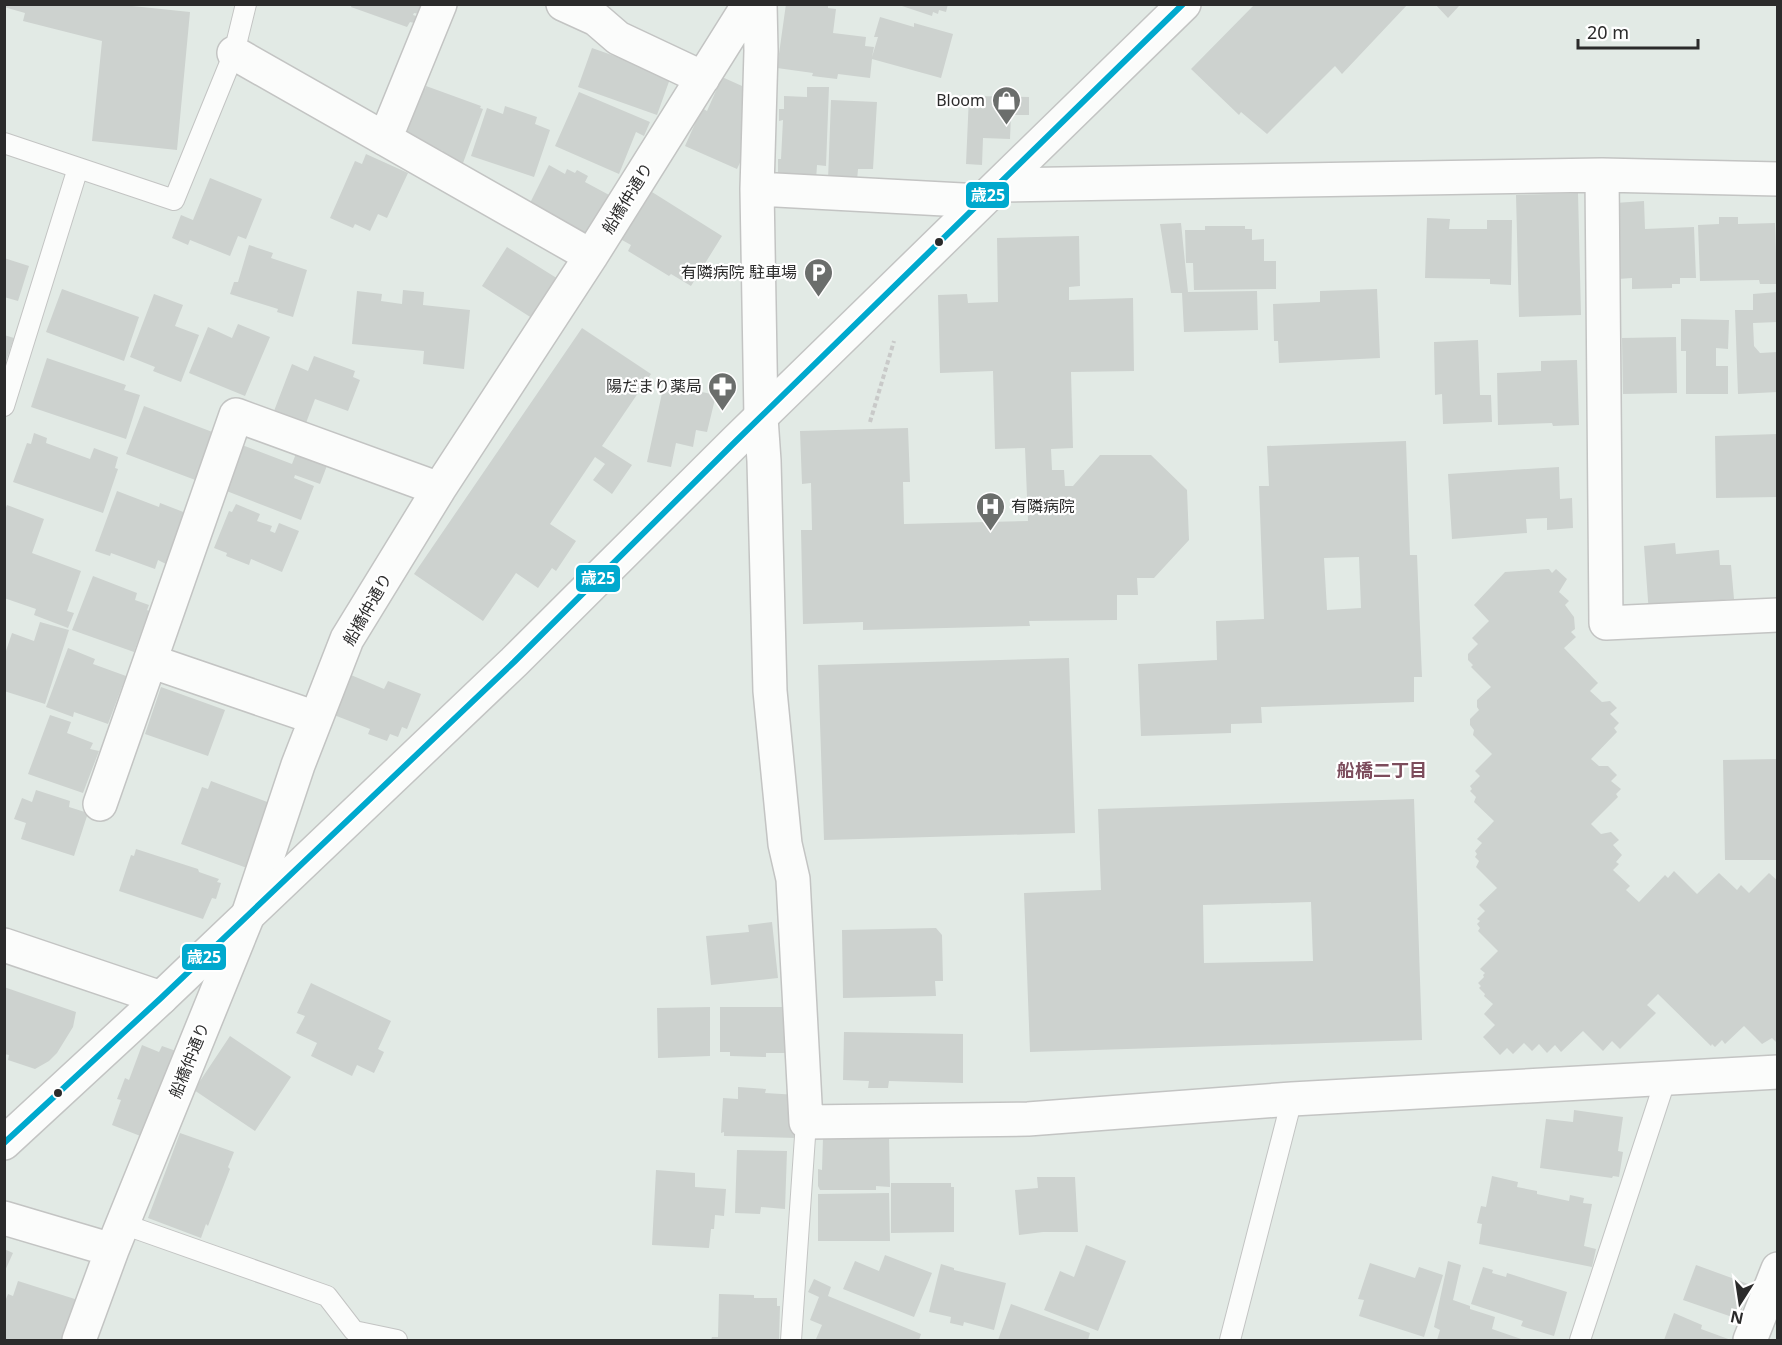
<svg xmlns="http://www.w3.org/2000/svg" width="1782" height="1345" viewBox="0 0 1782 1345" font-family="'Noto Sans','Noto Sans JP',sans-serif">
  <rect width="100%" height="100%" fill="#e2eae5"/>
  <path fill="#cdd2cf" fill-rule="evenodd" d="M4,4h109l77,8 -13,138 -85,-9 10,-100 -79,-20 2,-8 -21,-6z
    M352,4h71l-3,10 -6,-1 -1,2 3,1 -2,7 -4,-1 -3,5 -56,-20z
    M786,4h42v4l8,1 -3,24 33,4 -1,9 9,1 -2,10 6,-20h-4l6,-20 34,10v-4l39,11 -12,44 -69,-19 -2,19 -32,-4 -1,5 -25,-3 1,-3 -36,-5z
    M896,4h52l-2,8 -7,-2 -1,4 -5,-2 -1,4z
    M1255,4h153l-66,70 -7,-8 -68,68 -26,-22 -2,3 -48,-46z
    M1435,4h22l2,2 -11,12z
    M592,48l79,28 -14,39 -79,-28z
    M722,77l29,13 -5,60 -9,19 -52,-23 17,-38 5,3z
    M426,86l55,20 -1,2 3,1 -20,54 -22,-8 2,-4 -40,-15 18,-48 4,1z
    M807,87h22l-3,79 -9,-1 -1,15 -38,-1v-20h3l2,-39 -4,1v-12h5v-13l23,1z
    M579,92l71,30 -6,14 -8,-4 -17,42 -64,-28z
    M969,96l60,1v18h-18l-1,24 -27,-1 -1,27 -16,-1z
    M831,100l46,2 -4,67h-15l-1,12 -29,-1z
    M505,106l32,11 -2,7 15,6 -16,47 -63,-21 16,-48 16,6z
    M366,154l42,19 -21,45 -9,-4 -8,17 -15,-7 -2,4 -23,-10 25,-57 7,3z
    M549,165l16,9 2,-5 8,4 2,-3 11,6 -3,6 26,14 -24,44 -59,-33z
    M210,178l52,21 -16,40 -8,-3 -8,20 -40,-16 -2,5 -16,-7 9,-23 12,5z
    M652,192l70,44 -31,50 -20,-12 -2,2 -41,-25 3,-6 -9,-5 1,-5 10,-17 2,1z
    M1578,193l3,122 -62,2 -3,-122z
    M1644,201l1,28 49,-2 2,51h-16v6h-8v4l-40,1v-11l-14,1 -3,-76z
    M1719,217h19v7l37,-1 2,61h-17l-1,-4 -59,1 -2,-56 21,-1z
    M1427,218l23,1 -1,10h38v-9h25l-1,65 -21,-1v-5l-65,-1z
    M1181,223l7,69 69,-1 1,39 -74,2 -2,-39h-11l-11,-69z
    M1205,226h40v3h7v11l12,-1v22h12v28l-82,1 -1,-27h-7l-1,-33h20z
    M1079,236l1,50 -11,1v13l64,-2 1,73 -63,1 2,76 -22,1 1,21h12l1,16h8l27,-31h51l36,35 2,50 -35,38h-17l1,17h-21v25l-88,1 1,5 -167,4v-8l-60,2 -2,-94h11l-1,-47 -9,1 -2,-53 108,-3 2,54h-7l1,42 124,-3 -3,-73 -30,1 -2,-78 -53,2 -2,-78 29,-1 1,9 30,-1 -1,-64z
    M249,245l24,8 -2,5 36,12 -14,47 -16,-5 1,-3 -48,-15 4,-12h4z
    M507,247l56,35 -25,40 -56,-36z
    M4,258l25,8 -11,35 -14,-4z
    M62,289l77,28 -15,44 -78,-29z
    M1377,289l3,69 -101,5 -1,-22h-4l-1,-37 47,-2v-11z
    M403,290l21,2 -1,13 47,5 -6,59 -41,-5 1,-13 -72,-7 5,-53 25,3 -1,7 21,3z
    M1778,292v30l-25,1 1,23 6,7 18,-1v40l-40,2 -3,-84h18v-16z
    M154,294l29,11 -8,21 24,9 -18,47 -28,-11 2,-4 -25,-10z
    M1681,319l48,1 -1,29 -12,-1v18h12v28h-42v-43h-5z
    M238,324l32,13 -25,59 -56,-23 19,-46 24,11z
    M582,328l69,46 -49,72 30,19 -20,29 -19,-14 12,-16 -10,-7 -45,67 26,17 -20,30 -4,-3 -14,20 -22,-15 -33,48 -69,-47z
    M4,335l10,3 -9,26h-1z
    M1676,337l1,56 -54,1 -1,-56z
    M1478,340l2,55h11l1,27 -49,2 -1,-30 -7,1 -1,-53z
    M314,356l41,15 -2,6 7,3 -12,31 -33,-12 -9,24 -32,-12 18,-47 16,7z
    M47,358l79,27 -2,5 16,5 -14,44 -95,-32z
    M1577,360l2,65 -26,1 -1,-3 -54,2 -1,-52 44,-2v-10z
    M664,384l52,11 -9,37 -11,-2 -3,17 -17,-4 -5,24 -24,-5z
    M144,406l71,27 -17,48 -72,-27z
    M34,433l13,5 -1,5 44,16 4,-11 24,9 -3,11 3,1 -15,44 -90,-31 14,-39 4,1z
    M1778,434v63l-62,1 -1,-62z
    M1406,441l4,114h7l5,122h-8v25l-153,5 1,16 -31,1v9l-90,3 -3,-72 79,-4 -1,-39 48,-2 -5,-133h10l-2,-40zM1359,557l2,51 -34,2 -3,-52z
    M242,445l50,19 5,-13 31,12 -8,21 -25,-9 -1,3 20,8 -13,34 -77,-30z
    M1559,467l1,32 12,-1 1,30 -26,2v-12l-21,1 1,14 -75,6 -4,-65z
    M117,491l42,16 1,-4 26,10 -18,52 -10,-5 -3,9 -44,-16 -1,3 -15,-5z
    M236,504l24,10 -3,7 15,5 -2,5 5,2 4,-10 20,8 -17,41 -31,-13 -2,6 -23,-9 1,-3 -13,-5 15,-37 3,1z
    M7,505l37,14 -12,34 49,18 -14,40 7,2 -6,15 -34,-13 2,-6 -32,-11v-86z
    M1675,543l1,11 43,-4 1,15h11l3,34 -59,5 -26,10 -5,-68z
    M1549,569l3,4 4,-4 11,10 -8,13 10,9 -4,4 9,12 1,12 -4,3 5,5 -12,11 34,35 -8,8 12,11 8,-1 7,7 -7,6 9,9 -5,5 3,4 -26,27 8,7h9l9,9 -6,6 10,8 -5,5 2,3 -27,27 10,10 10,-2 8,8 -6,5 9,10 -6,7 3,2 -6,6 17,16 -4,4 13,12 26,-27 3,3 6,-7 23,23 22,-21 18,17 4,-5 8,8 20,-20 9,8 -2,161 -4,-4 -10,6 -18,-18 -19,18 -3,-4 -7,7 -3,-3 -1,2 -53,-52 -11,11 9,8 -36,36 -8,-8 -9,10 -20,-20 -22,21 -6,-7 -8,8 -8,-9 -7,7 -8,-8 -11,11 -6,-6 -7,7 -17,-18 12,-12 -11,-11 9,-10 -9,-8 1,-2 -6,-6 2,-2 -3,-3 6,-6 -1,-2 2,-2 -5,-4 18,-18 -20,-20 2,-3 -3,-4 3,-3 -3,-2 8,-8 -6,-6 18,-17 -21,-21 3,-6 -4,-4 2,-3 -2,-3 7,-8 -5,-4 17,-18 -20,-19 2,-5 -6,-6 2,-2 -2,-3 10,-10 -5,-5 17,-17 -19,-19 1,-5 -4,-5v-6l9,-9 -2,-3v-7l14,-13 -20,-20 2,-2 -5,-5v-6l10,-10 -6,-6 17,-17 -15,-16 31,-33z
    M93,576l44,17 -2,7 14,5 -2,5 2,1 -15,41 -62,-22z
    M40,622l29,8 -24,74 -41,-13v-34l8,-24 22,8z
    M68,648l27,11 -2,5 33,12 -18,48 -34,-12 -1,5 -27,-10z
    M1069,658l6,175 -251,7 -6,-175z
    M351,675l33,14 4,-8 33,13 -14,35 -5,-2 -4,10 -8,-3 -3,7 -19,-7 2,-5 -36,-14z
    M161,687l64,23 -17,46 -63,-22z
    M50,715l21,7 -4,11 26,10 -3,6 9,2 -16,42 -55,-19z
    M1778,759v101h-53l-2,-100z
    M211,781l59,22 -23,65 -66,-24 21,-57 6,2z
    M36,790l34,11 -1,6 19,6 -14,43 -53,-17 5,-16 -12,-4 8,-21 10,4z
    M1414,799l8,241 -392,12 -6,-159 77,-3 -3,-81zM1311,902l2,59 -109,2 -1,-58z
    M136,849l62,20 1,3 20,7 -2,3 4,1 -5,16 -4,-1 -9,21 -84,-28 12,-36 3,1z
    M772,922l6,56 -67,7 -5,-49 43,-4 -1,-7z
    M936,928l6,7 1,46h-8l1,15 -93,2 -1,-68z
    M311,983l80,38 -13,28 6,3 -10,21 -17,-8 -5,11 -41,-20 6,-13 -21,-10 9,-17 -8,-3z
    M4,987l72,25 -3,15 -16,26 -8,8 -14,8 -27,-9 1,-5 -5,-1z
    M710,1007v49l-52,2 -1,-50z
    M720,1007h69v46h-23v4l-36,-1v-4h-10z
    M844,1032l119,2v49l-74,-2 -1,7h-20l1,-7 -26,-1z
    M230,1036l61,41 -36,54 -61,-41z
    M142,1045l17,7 3,-6 14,5 -33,86 -31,-12 9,-25 -4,-1 8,-21 4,2z
    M738,1087l28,2 -1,4 33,2 -2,43 -72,-2v-4l-3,1 2,-35 15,1z
    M1574,1110l49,7 -5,34 5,1 -4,25 -6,-1 -1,2 -72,-10 6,-49 27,3z
    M180,1133l54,19 -6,15 2,2 -22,57 -2,-2 -5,14 -53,-20z
    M889,1136l1,51 -14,-1v4h-56l-2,-4v-17l4,1 1,-32z
    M737,1150l50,1 -2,58 -24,-2 -1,7 -25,-1z
    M656,1170l39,3v14l31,2 -2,27 -9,-1 -1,14h-3l-2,19 -57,-3z
    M1492,1176l26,6 -1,5 20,4v3l32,7 1,-6 14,3 -1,5 9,1 -8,42 12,3 -4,18 -113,-23 3,-20 -5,-1 4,-17 5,1z
    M1037,1177h38l3,55h-35l-24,3 -4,-45 23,-2z
    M891,1183h60v4h3v45l-63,1z
    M889,1193l1,48h-72v-47z
    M1086,1245l40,16 -28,70 -54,-21 16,-39 14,6z
    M4,1249l9,4 -9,20z
    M885,1255l47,18 -18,44 -71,-28 12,-28 24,10z
    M1448,1261l13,4 -8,35 17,6v3l25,8 -3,12 32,11h-87l3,-10 -6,-3z
    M1370,1263l45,15 4,-11 24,8 -19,62 -65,-21 5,-16 -6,-1z
    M941,1264l13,4v2l52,13 -12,47 -30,-8 -1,4 -13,-3 1,-6 -22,-5z
    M1696,1265l55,20 -13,34 -55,-19z
    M1483,1267l10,3 -1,3 14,4 1,-4 60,19 -13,44 -33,-10 2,-5 -52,-17z
    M814,1279l17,8 -3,9 93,38 -2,6h-98l-5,-1 6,-14 -12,-5 9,-23 -11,-5z
    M18,1281l60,19 -12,40h-55l-7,-1v-35l4,-10 5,2z
    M719,1294l35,1v3h23v8h3l-1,34h-68l1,-3h6z
    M1011,1304l79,29 -2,7h-90z
    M1674,1313l28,12 -1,4 30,11h-67z"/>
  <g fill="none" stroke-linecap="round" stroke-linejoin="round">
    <defs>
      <path id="service" d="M4,143l170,57 60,-147 12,-49
        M4,406l74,-238
        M123,1224l204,72 27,35 43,9
        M791,1340l15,-218
        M1230,1340l62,-241
        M1580,1340l86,-262"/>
      <path id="minor" d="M563,4l33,15 22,19 85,40
        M760,4l1,47 -4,138 4,229 3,43 6,230 15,153 8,35 13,243 222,-3 264,-20 486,-27
        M234,53l357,203
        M385,139l55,-135
        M1602,175l4,448 172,-8
        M1000,185l602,-10 176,4
        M757,189l224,12
        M150,661l166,57
        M100,804l136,-389 203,74
        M4,945l157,53
        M4,1218l108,32
        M79,1340l33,-90 136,-335 50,-150 49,-126 92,-150 152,-233 158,-252
        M1750,1340l28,-71"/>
      <path id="secondary" d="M4,1143l157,-145 353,-336 222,-221 448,-437"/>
    </defs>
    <use href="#service" stroke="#c3c4c3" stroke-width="22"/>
    <use href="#minor" stroke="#c3c4c3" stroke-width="36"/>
    <use href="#secondary" stroke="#c3c4c3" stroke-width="36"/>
    <path stroke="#c9cac9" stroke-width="4" stroke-dasharray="4.5 3" stroke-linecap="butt" d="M870,422l24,-81"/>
    <use href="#service" stroke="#fbfcfb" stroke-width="20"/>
    <use href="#minor" stroke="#fbfcfb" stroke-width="33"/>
    <use href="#secondary" stroke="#fbfcfb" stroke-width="33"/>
    <defs>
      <path id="bus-1" d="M4,1143l157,-145 353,-336 222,-221 447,-437"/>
    </defs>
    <use href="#bus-1" stroke="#fff" stroke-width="10"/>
    <use href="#bus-1" stroke="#00a9ce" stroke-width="6"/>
  </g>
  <defs>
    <symbol id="shop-pin" viewBox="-11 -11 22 30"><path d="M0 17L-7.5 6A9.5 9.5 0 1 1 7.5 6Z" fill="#6b6e6c" stroke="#fff"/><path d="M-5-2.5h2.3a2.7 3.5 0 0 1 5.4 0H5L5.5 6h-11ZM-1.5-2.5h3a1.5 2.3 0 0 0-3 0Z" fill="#fff"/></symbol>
    <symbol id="parking-pin" viewBox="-11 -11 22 30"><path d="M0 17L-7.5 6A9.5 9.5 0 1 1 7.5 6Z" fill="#6b6e6c" stroke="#fff"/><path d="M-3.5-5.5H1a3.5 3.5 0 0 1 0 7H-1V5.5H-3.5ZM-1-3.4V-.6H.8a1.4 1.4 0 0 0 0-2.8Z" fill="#fff"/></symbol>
    <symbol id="pharmacy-pin" viewBox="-11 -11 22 30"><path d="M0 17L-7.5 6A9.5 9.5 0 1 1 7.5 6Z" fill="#6b6e6c" stroke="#fff"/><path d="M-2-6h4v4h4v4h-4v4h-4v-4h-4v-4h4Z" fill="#fff"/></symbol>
    <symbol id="hospital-pin" viewBox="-11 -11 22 30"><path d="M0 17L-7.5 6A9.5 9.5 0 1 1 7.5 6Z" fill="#6b6e6c" stroke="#fff"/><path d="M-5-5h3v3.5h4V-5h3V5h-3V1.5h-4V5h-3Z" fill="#fff"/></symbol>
  </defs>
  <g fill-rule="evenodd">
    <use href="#shop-pin" x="990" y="84" width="33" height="45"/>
    <use href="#parking-pin" x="802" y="256" width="33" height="45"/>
    <use href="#pharmacy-pin" x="706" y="370" width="33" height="45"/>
    <use href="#hospital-pin" x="974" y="490" width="33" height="45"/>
  </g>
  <g fill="#2b2b2b" stroke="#fff" stroke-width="2">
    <circle cx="939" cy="242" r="5"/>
    <circle cx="58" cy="1093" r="5"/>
  </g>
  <g text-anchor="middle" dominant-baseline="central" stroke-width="4.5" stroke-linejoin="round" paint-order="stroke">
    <g font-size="16" fill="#2b2b2b" stroke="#fff" text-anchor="end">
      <text x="985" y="100">Bloom</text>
      <text x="797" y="272">有隣病院 駐車場</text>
      <text x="702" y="386">陽だまり薬局</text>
      <text x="1011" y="506" text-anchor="start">有隣病院</text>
    </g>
    <g font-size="16" fill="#2b2b2b" stroke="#fff">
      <text transform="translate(627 198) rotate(-58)">船橋仲通り</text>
      <text transform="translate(367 609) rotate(-60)">船橋仲通り</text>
      <text transform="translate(189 1060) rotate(-68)">船橋仲通り</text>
    </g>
    <g font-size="18" font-weight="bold" fill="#7c4c5c" stroke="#fff">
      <text x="1382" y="770">船橋二丁目</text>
    </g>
  </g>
  <g stroke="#fff" stroke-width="2">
    <rect x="965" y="181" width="45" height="28" rx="6" fill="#00a9ce"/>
    <rect x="575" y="564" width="46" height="29" rx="6" fill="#00a9ce"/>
    <rect x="181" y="943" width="46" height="28" rx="6" fill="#00a9ce"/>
  </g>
  <g font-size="16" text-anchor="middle" font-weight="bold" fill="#fff">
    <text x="988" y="201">歳25</text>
    <text x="598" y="584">歳25</text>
    <text x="204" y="963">歳25</text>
  </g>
  <rect width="1782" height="1345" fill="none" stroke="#2b2b2b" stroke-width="12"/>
  <g transform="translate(1740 1303) rotate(192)" stroke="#ffffff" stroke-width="4.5" paint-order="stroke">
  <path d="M0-4.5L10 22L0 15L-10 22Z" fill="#2b2b2b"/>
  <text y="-9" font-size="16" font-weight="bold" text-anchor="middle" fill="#2b2b2b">N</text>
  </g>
  <path d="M1578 39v9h120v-9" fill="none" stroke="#2b2b2b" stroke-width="3"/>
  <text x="1587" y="39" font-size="18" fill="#2b2b2b" stroke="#ffffff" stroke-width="4.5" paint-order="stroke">20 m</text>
</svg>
